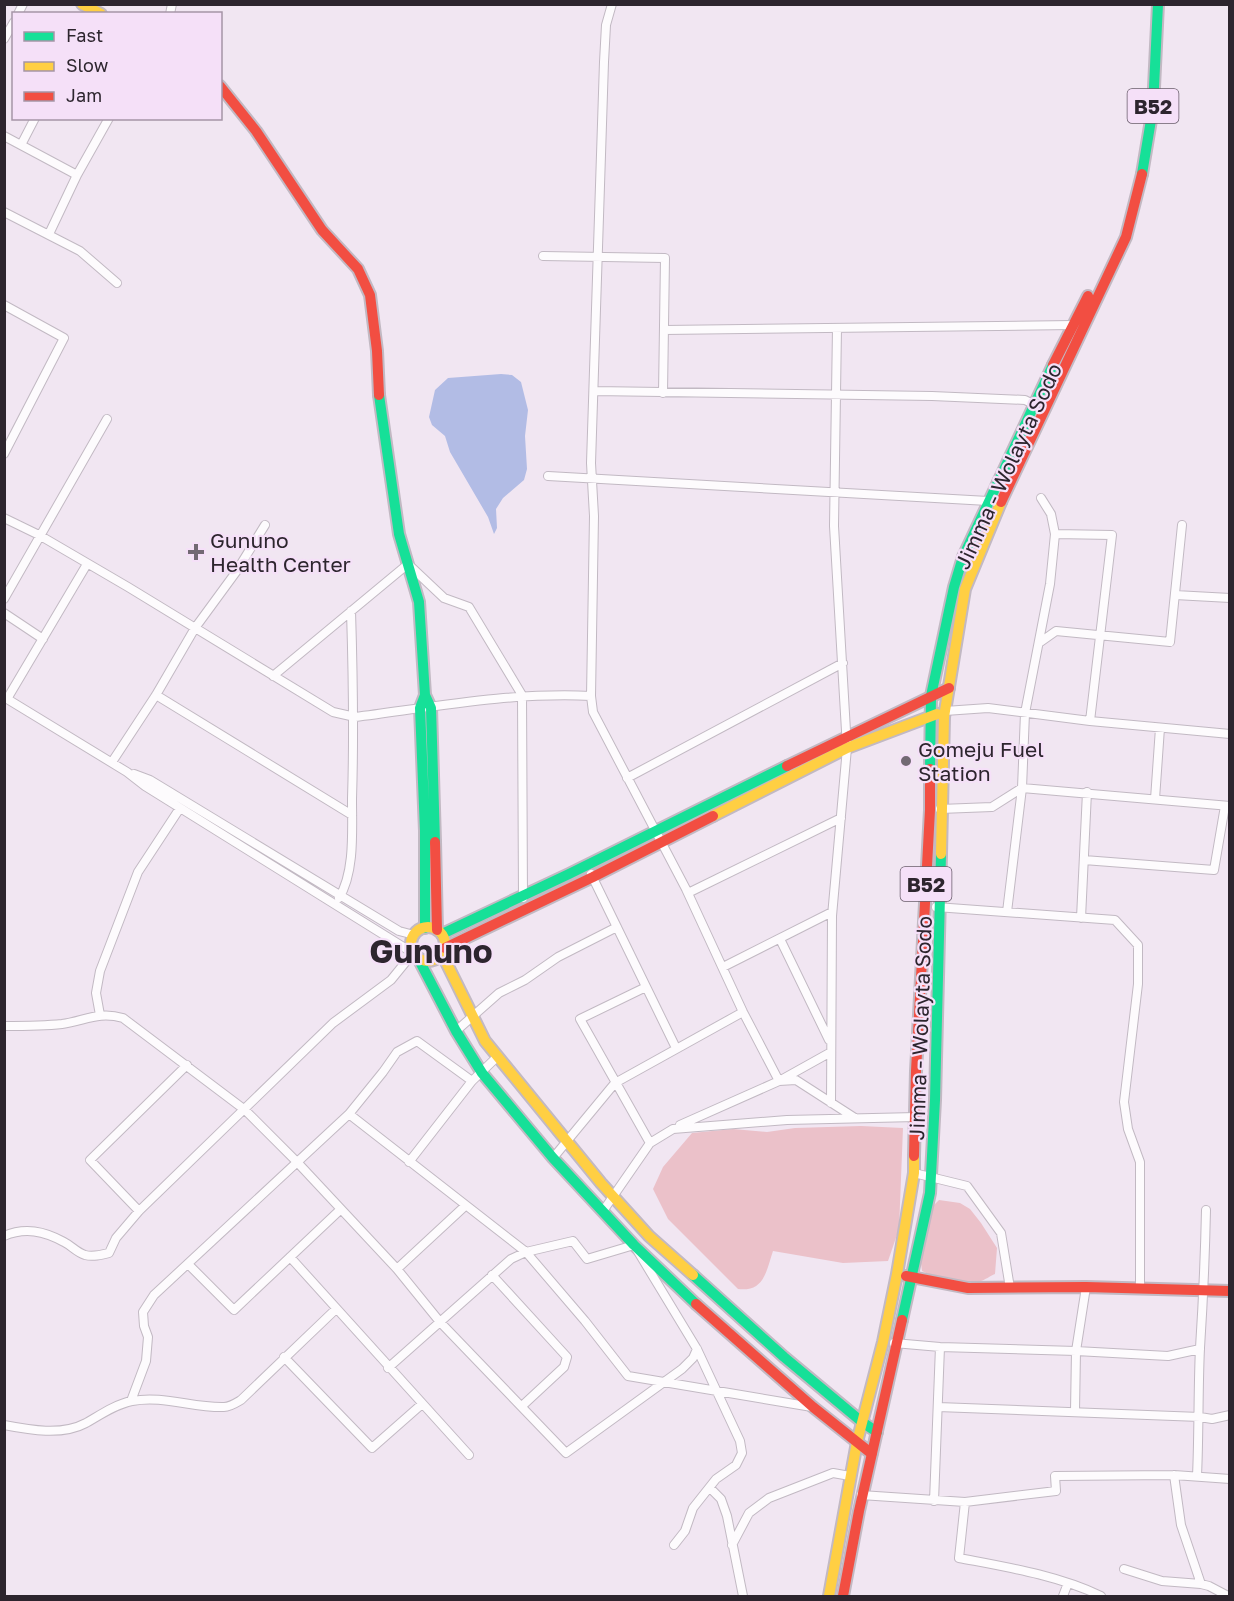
<svg xmlns="http://www.w3.org/2000/svg" width="1234" height="1601" viewBox="0 0 1234 1601" font-family="'Golos Text',sans-serif">
  <rect width="100%" height="100%" fill="#f1e6f2"/>
  <path fill="#ebc1c9" d="M861,1126l42,2 -4,101 -11,32 -45,2 -70,-12c-7,21 -9,41 -35,38l-70,-70 -15,-30 10,-22 29,-34 41,-4 34,3 28,-4z
    M939,1200l21,3 10,6 11,14 16,25 -2,26c-5,2 -10,6 -14,7 -19,5 -43,-2 -59,-10l-2,-15 11,-48z"/>
  <path fill="#b2bce5" d="M501,374l11,1 9,7 7,28 -3,26 2,33 -3,11 -21,18 -7,11 1,19 -3,6 -6,-17 -38,-65 -5,-16 -13,-11 -3,-8 6,-27 13,-12z"/>
  <g fill="none" stroke-linecap="round" stroke-linejoin="round">
    <defs>
      <path id="street" d="M612,4l-6,21 -2,37 -13,401 3,53 -3,180 2,16 93,177 57,123 36,69 52,-29
        M18,14l5,-10
        M170,14l2,-10
        M4,39l10,-17
        M4,136l73,39
        M21,145l14,-27
        M4,212l76,39 37,32
        M49,234l28,-59 32,-57
        M543,256l122,2 -2,135
        M4,305l60,33 -60,116
        M664,330l409,-5
        M594,391l338,5 93,4 8,4
        M548,476l440,25
        M4,518l35,17 89,52 205,125 22,5c78,-10 157,-25 236,-21
        M1055,534l57,1 -22,186
        M1175,595l55,3
        M4,599l103,-180
        M4,613l39,26
        M1039,643l17,-12 114,11 12,-117
        M273,676l135,-112 36,34 25,9 53,88 1,203
        M156,695l196,120
        M4,697l123,75 18,14 268,167 -22,27 -58,43 -194,188 -23,27 -7,15c-8,2 -16,4 -24,2 -9,-3 -13,-9 -21,-13 -20,-11 -39,-15 -60,-6
        M4,698l3,1 80,-135
        M945,711l43,-3 102,13 140,13
        M112,762l44,-67 39,-67 41,-56 29,-47
        M134,774l16,6 249,151 15,4
        M627,778l216,-115
        M1155,799l5,-71
        M940,809l52,-2 30,-19 208,18
        M1084,860l130,10 11,-64
        M591,874l85,174
        M688,893l153,-75
        M339,898c16,-26 13,-68 13,-99 2,-63 1,-125 -1,-188
        M936,907l179,13 23,25v39l-14,118 4,27 12,33v126
        M1007,912l15,-124 3,-75 25,-129 5,-50 -4,-20 -10,-16
        M1081,918l6,-126
        M780,939l49,101
        M723,967l109,-55
        M646,987l-66,32 70,124
        M100,1015l-4,-22 4,-22 38,-99 42,-64
        M4,1026c20,0 39,0 58,-2 23,-3 36,-13 61,-6l122,92 52,52 100,107 43,53 126,131 116,-84 11,-11 4,-9
        M456,1031l43,-38 26,-13 33,-23 59,-30
        M831,1103l1,-187 15,-168 -13,-222 3,-198
        M349,1114l177,138 59,69 43,55 184,31
        M680,1125l99,-44 17,-1 59,38
        M553,1158l62,-75 128,-71
        M409,1162l63,-81 26,-25
        M914,1173l53,13 34,47 9,55
        M139,1211l-49,-51 97,-95
        M603,1211l47,-68 23,-14 114,-9 129,-3
        M290,1257l179,198
        M188,1264l46,46 107,-101
        M397,1269l68,-63
        M492,1275l75,82 -3,10 -42,39
        M894,1343l46,4 136,4 92,5 32,-7
        M284,1357l88,91 50,-44
        M388,1368l123,-109 15,-7 47,-11 14,18 47,-14 63,104 43,92 2,12 -6,12 -20,14 -23,29 -8,23 -11,14
        M131,1401l15,-40 2,-24 -4,-11 -1,-14 11,-17 195,-181 34,-42 14,-20 20,-11 55,40
        M938,1407l262,10 12,2 18,-4
        M1075,1411l1,-60 10,-64
        M4,1425c26,5 58,11 82,-2 14,-8 30,-19 46,-22 31,-6 61,7 92,6 6,0 12,-4 17,-7l95,-91
        M1174,1475l7,50 20,59 8,2 19,10
        M1197,1476c2,-43 1,-86 3,-128 3,-46 5,-92 6,-138
        M710,1488l11,11 6,17 16,80
        M861,1495l104,7 91,-11 -1,-15 119,-1 56,4
        M934,1501l6,-154
        M965,1502l-6,56c47,9 98,17 142,38
        M732,1545l17,-32 20,-15 64,-25 17,3
        M1124,1569l38,12 39,3
        M1063,1596l5,-13"/>
      <path id="fast" d="M1142,174l11,-66 5,-104
        M379,395l20,139 20,68 6,93 6,13 4,134
        M425,695l-5,13 5,123v97
        M930,769l1,-73 23,-109 9,-30 90,-192
        M442,934l127,-60 218,-108
        M418,958l38,73 26,42 71,85 81,87 62,59
        M693,1275l91,82 78,65 15,10
        M902,1320l28,-127 5,-93 6,-246"/>
      <path id="slow" d="M82,4l19,10
        M713,816l134,-68 90,-34
        M941,854l3,-137 21,-128 36,-87
        M411 944a17 17 0 1 1 34 0a17 17 0 1 1-34 0Z
        M442,954l43,87 116,142 48,53 44,39
        M829,1596l28,-154 26,-100 14,-68 17,-101v-17"/>
      <path id="jam" d="M220,86l36,45 66,99 36,39 12,26 7,56 2,44
        M1053,365l35,-69
        M1001,502l125,-265 16,-63
        M787,766l162,-78
        M435,842l2,88
        M445,948l148,-71 120,-61
        M914,1156l2,-85 14,-261v-41
        M906,1276l62,12 118,-1 144,4
        M696,1304l117,103 59,47
        M843,1596l16,-85 43,-191"/>
    </defs>
    <use href="#street" stroke="#c2b9c3" stroke-width="10"/>
    <use href="#fast" stroke="#c2b9c3" stroke-width="14"/>
    <use href="#slow" stroke="#c2b9c3" stroke-width="14"/>
    <use href="#jam" stroke="#c2b9c3" stroke-width="14"/>
    <use href="#street" stroke="#fdfbfd" stroke-width="8"/>
    <use href="#fast" stroke="#16e098" stroke-width="10"/>
    <use href="#slow" stroke="#ffcf43" stroke-width="10"/>
    <use href="#jam" stroke="#f24e42" stroke-width="10"/>
  </g>
  <g fill="#726973" stroke="#f5e0f8" stroke-width="2">
    <path d="M193 543h6v6h6v6h-6v6h-6v-6h-6v-6h6z"/>
    <circle cx="906" cy="761" r="6"/>
  </g>
  <g text-anchor="middle" dominant-baseline="central" stroke-width="4.5" stroke-linejoin="round" paint-order="stroke">
    <g fill="#f5e0f8" stroke="#695d6b" stroke-width="1.5">
      <rect x="1127.5" y="89" width="51" height="34" rx="4.5"/>
      <rect x="900.5" y="867" width="51" height="34" rx="4.5"/>
    </g>
    <g font-size="20" font-weight="bold" fill="#2d252e">
      <text x="1153" y="106">B52</text>
      <text x="926" y="884">B52</text>
    </g>
    <g font-size="21" fill="#2d252e" stroke="#f5e0f8">
      <text transform="translate(1008 466) rotate(-65)">Jimma - Wolayta Sodo</text>
      <text transform="translate(920 1028) rotate(-88)">Jimma - Wolayta Sodo</text>
    </g>
    <g font-size="21" fill="#2d252e" stroke="#f5e0f8" text-anchor="start">
      <text x="210" y="540">Gununo<tspan x="210" dy="24">Health Center</tspan></text>
      <text x="918" y="749">Gomeju Fuel<tspan x="918" dy="24">Station</tspan></text>
    </g>
    <g font-size="33" font-weight="bold" fill="#2d252e" stroke="#f5e0f8">
      <text x="431" y="950">Gununo</text>
    </g>
  </g>
  <rect width="1234" height="1601" fill="none" stroke="#2d252e" stroke-width="12"/>
  <rect x="12" y="12" width="210" height="108" fill="#f5e0f8" stroke="#a595a7" stroke-width="1.5"/>
  <rect x="24" y="32" width="30" height="9" fill="#16e098" stroke="#a595a7" stroke-width="1.5"/>
  <text x="66" y="42" font-size="18" fill="#2d252e">Fast</text>
  <rect x="24" y="62" width="30" height="9" fill="#ffcf43" stroke="#a595a7" stroke-width="1.5"/>
  <text x="66" y="72" font-size="18" fill="#2d252e">Slow</text>
  <rect x="24" y="92" width="30" height="9" fill="#f24e42" stroke="#a595a7" stroke-width="1.5"/>
  <text x="66" y="102" font-size="18" fill="#2d252e">Jam</text>
</svg>
